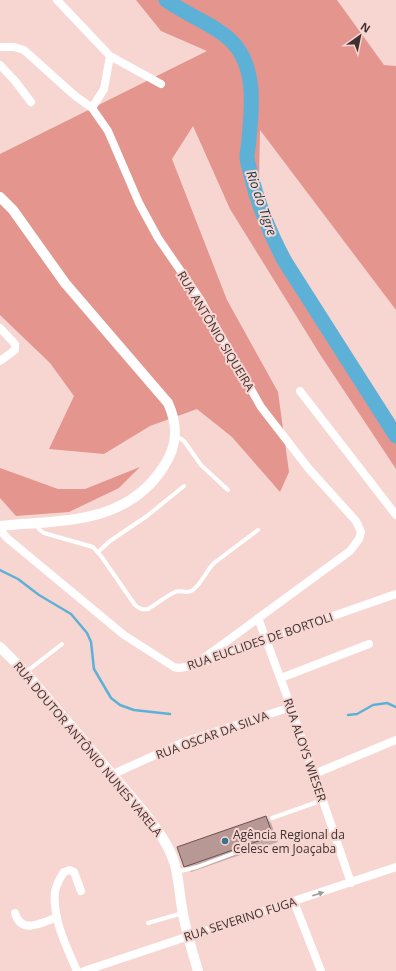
<svg xmlns="http://www.w3.org/2000/svg" width="396" height="971" viewBox="0 0 396 971" font-family="'Open Sans',sans-serif">
  <rect width="100%" height="100%" fill="#f7d6d2"/>
  <path fill="#e3958e" d="M136,0h201l47,65 12,1v244l-136,-180 -1,51 14,43 25,46 96,149 2,10v40l-75,-113 -91,-147 -37,-83 -21,33 55,141 51,92 11,80 -9,20 -48,-55 -35,-28 -47,17 -46,28 -55,-5 25,-53 -24,-33 -50,-48v-161l207,-103 -46,-20z
    M140,467l-21,21 -50,24 -53,4 -16,-18v-30l58,21h27z"/>
  <path fill="#0003" d="M266,817l5,6 7,19 -87,30 -6,-6z"/>
  <g fill="none" stroke-linecap="round" stroke-linejoin="round">
    <path stroke="#5eb1d6" stroke-width="2.5" d="M0,570l18,9 21,16 32,19 16,19 4,9 3,27 17,29 9,7 14,5 36,4
      M348,715l9,-1 16,-9 14,-2 9,4"/>
    <path stroke="#5eb1d6" stroke-width="15" d="M166,0c19,14 56,28 69,45 21,25 17,63 14,94 0,6 -2,12 -2,18 0,6 3,12 4,18 7,30 19,58 33,85l112,176"/>
  </g>
  <path fill="#b89895" stroke="#6d514f" d="M266,816l7,20 -89,31 -7,-20z"/>
  <g fill="none" stroke-linecap="round" stroke-linejoin="round">
    <path stroke="#fff" stroke-width="4" d="M176,436l8,5 17,24 27,25
      M36,525l4,5 4,3 49,14 8,9 34,49c5,4 7,5 13,4 9,-5 18,-13 27,-17 6,-3 12,3 18,-2 9,-7 13,-19 21,-27l44,-33
      M98,552l12,-11 37,-25 37,-30
      M26,672l36,-28
      M272,818l51,-18
      M177,872l20,-5 51,-19
      M148,923l35,-10"/>
    <path stroke="#fff" stroke-width="8" d="M57,0l53,56 51,28
      M0,47h14l10,3 50,45 18,13 16,23 31,72 19,35 42,61 61,108 48,62 47,52 5,11 -2,7 -9,12 -157,115
      M0,65l15,16 16,21
      M92,108l12,-19 6,-33
      M0,328l15,16v6l-15,11
      M300,391l96,124
      M0,530l7,8 117,97 50,32 4,1 15,-2 74,-27 129,-45
      M258,618l33,89 60,176
      M281,678l88,-34
      M314,774l82,-34
      M111,775l73,-33 107,-35
      M294,902l27,69
      M15,913c6,22 27,10 42,4
      M77,971c-10,-23 -25,-53 -22,-79 1,-7 5,-14 9,-20l6,-2 4,2 7,19
      M84,971l312,-104"/>
    <path stroke="#fff" stroke-width="10" d="M0,197l13,13 52,73 103,120c10,22 10,42 -4,63 -37,59 -102,54 -164,60
      M0,647l26,26 118,139c12,16 24,31 30,50 5,15 5,31 8,46 3,21 10,42 16,63"/>
  </g>
  <defs><path id="oneway-solid" d="M-6-.8H1V-3.2L6.5 0L1 3.2V.8H-6Z"/></defs>
  <use fill="#9e9897" href="#oneway-solid" transform="translate(318 894) rotate(-18)"/>
  <circle fill="#3a738d" stroke="#f7d6d2" stroke-width="1.5" cx="225" cy="841" r="4"/>
  <g text-anchor="middle" dominant-baseline="central" stroke-width="4" stroke-linejoin="round" paint-order="stroke">
    <g font-size="12" fill="#3e312f" stroke="#f7d6d2">
      <text transform="translate(216 331) rotate(59)">RUA ANTÔNIO SIQUEIRA</text>
      <text transform="translate(260 641) rotate(-19)">RUA EUCLIDES DE BORTOLI</text>
      <text transform="translate(212 735) rotate(-20)">RUA OSCAR DA SILVA</text>
      <text transform="translate(88 749) rotate(50)">RUA DOUTOR ANTÔNIO NUNES VARELA</text>
      <text transform="translate(305 750) rotate(71)">RUA ALOYS WIESER</text>
      <text transform="translate(240 919) rotate(-18)">RUA SEVERINO FUGA</text>
    </g>
    <g font-size="12" fill="#3e312f" stroke="#f7d6d2" text-anchor="start">
      <text x="233" y="834">Agência Regional da<tspan x="233" dy="14">Celesc em Joaçaba</tspan></text>
    </g>
    <g font-size="13" font-style="italic" fill="#113747" stroke="#f7d6d2">
      <text transform="translate(262 203) rotate(71)">Rio do Tigre</text>
    </g>
  </g>
  <g transform="translate(360 36) rotate(33)" stroke="#f7d6d2" stroke-width="3" paint-order="stroke">
  <path d="M0-3L7 15L0 10L-7 15Z" fill="#3e312f"/>
  <text y="-6" font-size="11" font-weight="bold" text-anchor="middle" fill="#3e312f">N</text>
  </g>
</svg>
